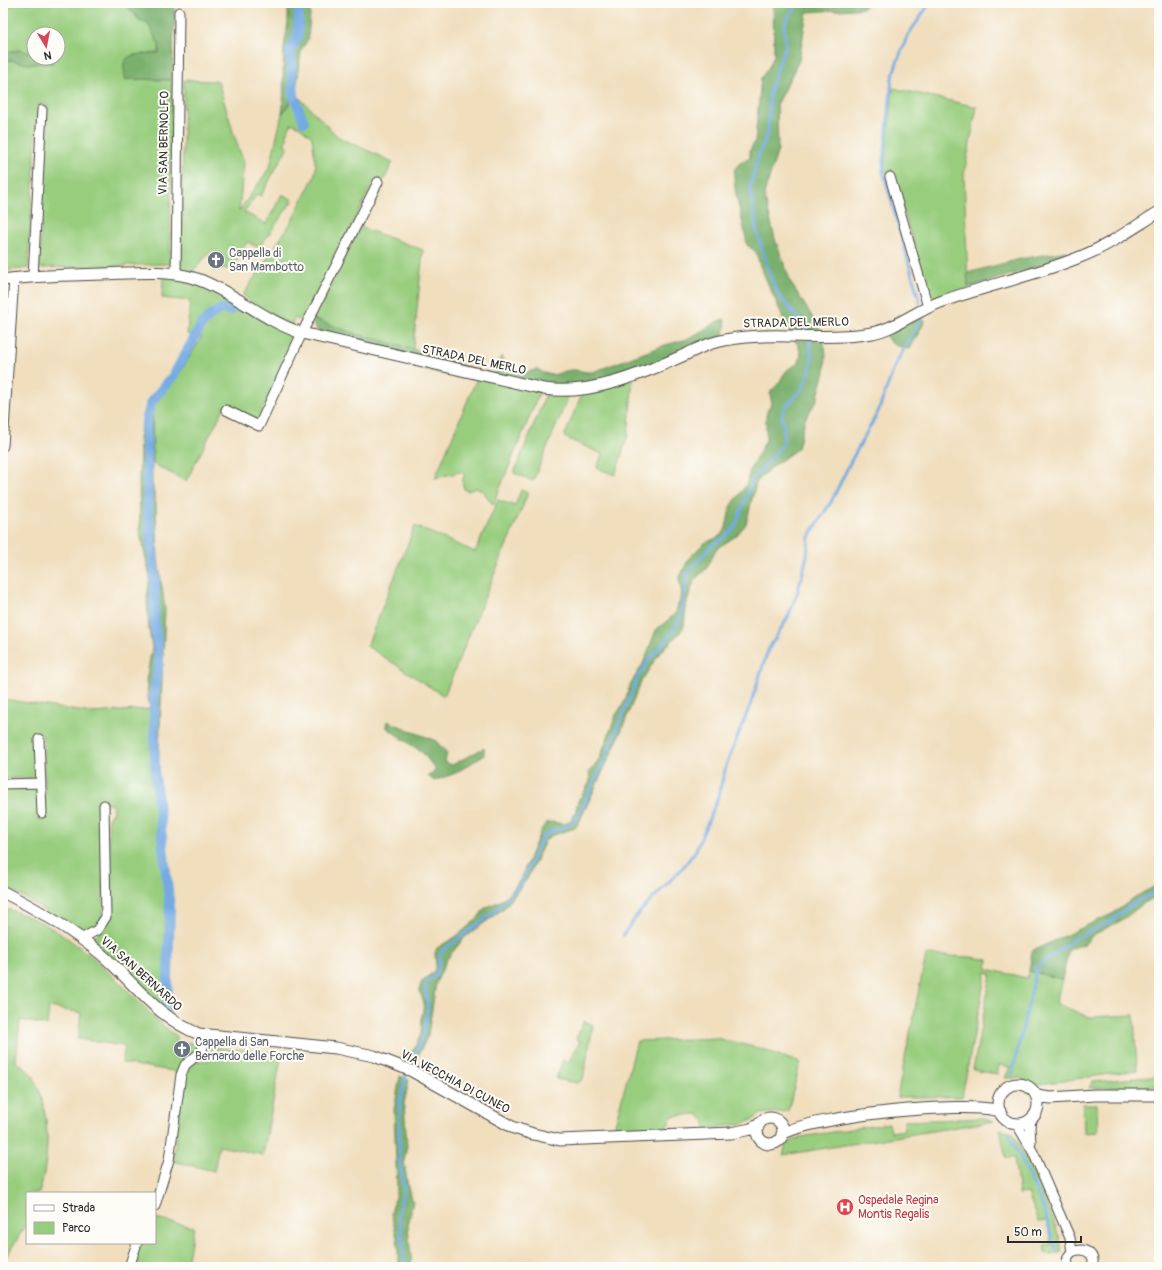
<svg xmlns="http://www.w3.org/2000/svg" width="1162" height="1270" viewBox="0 0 1162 1270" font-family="Pangolin,sans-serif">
  <rect width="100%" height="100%" fill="#fdfcf7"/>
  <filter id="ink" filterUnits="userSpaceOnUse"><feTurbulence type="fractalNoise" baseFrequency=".025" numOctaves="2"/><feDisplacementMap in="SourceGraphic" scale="8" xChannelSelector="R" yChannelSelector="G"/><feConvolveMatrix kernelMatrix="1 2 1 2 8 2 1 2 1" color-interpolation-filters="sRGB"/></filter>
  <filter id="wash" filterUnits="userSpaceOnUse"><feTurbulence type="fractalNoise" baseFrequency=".012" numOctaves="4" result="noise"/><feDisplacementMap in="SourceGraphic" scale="16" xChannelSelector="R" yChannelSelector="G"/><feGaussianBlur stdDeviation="0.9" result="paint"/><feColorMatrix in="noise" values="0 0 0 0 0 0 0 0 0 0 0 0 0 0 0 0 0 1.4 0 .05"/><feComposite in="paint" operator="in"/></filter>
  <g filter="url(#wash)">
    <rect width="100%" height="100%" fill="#f0debd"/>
    <path fill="#98cd7e" stroke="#627c54" d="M15,3h107c10,5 14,18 25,19l13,23 -1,8 -27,2 -7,24 47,1 -2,184 -131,4 9,-163 -10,-1 -10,164 -25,3v-209l7,-2 18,4 24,-1 -9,-5h15v-24h-24v20l-14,-4 -17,2v-39l3,-5z
      M184,80l34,1 16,54 10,28 -5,48 31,-44 12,-53 14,-20 42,43 55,25 -10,20 -8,-3 -72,142 -8,-3 -4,7 -40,-22 -8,-8 47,-71 24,-47 2,-9 -4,-31 -12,-10 -8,-4 -7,13 3,1 -4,7 4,2 -27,50 -4,-2 -13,18 22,12 16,-30 11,6 -34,48 -12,-6 -15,25 -3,2 -11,-1 7,-6 -12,-13 -22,24 -10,-2z
      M893,88l84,19 -13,67 4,114 -38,13 -38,-130 -8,1z
      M360,227l63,23 -10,99 -64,-17 -35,-13z
      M163,277l39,9 84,47 5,4 2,5 -36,80 -32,-16 -39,75 -33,-17 -1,-56 26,-32 24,-39 -15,-3 3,-33 -28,-3z
      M410,363l130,28 -47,114 -10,-14 -7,-3 -8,3 -4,-2 -2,-8 3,-7 -5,-2 -25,6 42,-100c-15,3 -53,-8 -67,-15z
      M633,379l-5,56 -13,40 -18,-7 5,-14 -38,-17 19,-46z
      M547,392l23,1 -37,88 -19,-8z
      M521,490l7,3 -84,203 -77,-50 48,-120 60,26 23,-52 17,6z
      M3,699l88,14 59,-4 23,201 -3,104 -80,-75 13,-9 8,-14 -3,-97 5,-7 -1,-8 -12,1 4,103 -4,15 -17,11 -75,-46 1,-3 -6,-4v-92l33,-1 1,31h9l-3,-83h-8l1,42 -33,1z
      M7,909c50,14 88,49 125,86 14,14 28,30 45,41l-1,20 10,1 2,-15 10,3c-4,12 -18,16 -22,29l-3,-3 -51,-8 3,-17 -47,-7 3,-26 -32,-6 -2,18 -27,-5 -4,42c6,4 15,10 18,16 17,34 16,80 5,115h-12v30l-24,39v-92l3,-31 -3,-8v-195z
      M926,955l44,2 18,3 -1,9 40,9 2,-7 33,8 -6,24 32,14 46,-2 3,55 -103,15 -15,-7h-14l5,-11 -11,-2 -2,9 -24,-4 18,-96 -5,-2 -24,125h-65z
      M584,1021l9,4 -10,54 -6,4 -21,-4 7,-19 6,2 4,-11h2l5,-10 -4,-2z
      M716,1038l46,11 38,14 -12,48 -27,3 -8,6 -9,3 -38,6 -1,-7 -7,-8 -26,2 -5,11 -54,5 24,-91z
      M209,1047l73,6 -19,102 -44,-9 -5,25 -41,-10 11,-83c6,-13 8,-18 24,-17z
      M1159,1076v10l-70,2 3,-6z
      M1083,1104h14l1,28 -14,1z
      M984,1118l10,3 -211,34 3,-11 15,-7 88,-14 2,9 14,-2 -1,-9z
      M1000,1129l13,4c9,17 53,105 48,119l-10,3 -6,-3 -1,-7 7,-1 -4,-23 -9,1 -10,-29 -9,1 -5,-36h-8z
      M155,1219l39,8 -8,40h-53l8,-24h14z"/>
    <path fill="#7ab06d" stroke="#526e4c" d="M122,3h53l-3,77 -47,-1c0,-5 -2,-12 -1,-16 3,-11 26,-9 35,-10v-8l-12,-23 -8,-2 -6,-8z
      M287,3h24l-3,36 -7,12 -5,43 -14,20c3,-22 0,-44 2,-65 2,-16 6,-30 3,-46z
      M773,3h94l-4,5 -7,1 -49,3 -8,49 -22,42 1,47 -14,44 11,45 16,44 32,51 -33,-1 -30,-67 -4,-14 -9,-7c-2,-18 -17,-63 -12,-76 3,-6 9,-8 15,-11v-8l5,-9 6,-63 8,-11 5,-12z
      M20,50l14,4v4h9l10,5 -25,1 -18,-4 -7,2v-10z
      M1066,251l6,5 -104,32 -1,-15 53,-14z
      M921,315l4,6 -15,28c-11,-2 -21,-4 -25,-15z
      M314,319l35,13 64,17 66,22 -160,-39 -6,-7z
      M724,319l2,7 -3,10 -96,39 -33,8 -37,4 -61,-12 5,-19 2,5 9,9 16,2 9,-3c20,12 20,1 37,1 6,0 12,3 19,2l72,-27 23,-6 30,-18z
      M795,340l29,1 2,13 -1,18 -8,28 -12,19 -7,29 -31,23 -11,12 -10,41 -10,12 -20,13 -10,20 -12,11 -8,26 -2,20 -5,8 -21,21 -17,27 -24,59 -38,81 -4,6 -25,8 -5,5 -18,38 -23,29 -40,30 -17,21 -11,24 -8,52 -14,29 -9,-3 12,-18 4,-10 1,-17 2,-13 -4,-11v-6l3,-6 11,-8 2,-6 -1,-13 2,-5 21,-13 19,-16 8,-11 17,-8 8,-7 10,-13 21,-50 5,-7 6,-1 13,2 5,-3 5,-7 3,-13 12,-19 -1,-11 8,-8 4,-8 15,-40 9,-14 5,-16 13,-21 13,-34 19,-16 7,-20 -3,-15 10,-21 14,-14 19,-9 4,-7 4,-20 16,-23 4,-15 16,-30v-24l2,-7 4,-6c-5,-15 2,-12 8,-22 5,-9 7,-13 18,-17 5,-10 2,-15 -3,-24z
      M152,408v74l4,23 2,53 7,51 -7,167 -12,-96 6,-32 -3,-19 -2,-31 3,-22 -10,-43 -1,-57 1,-23 -1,-15 3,-16z
      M387,721l49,20 11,12 -2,9 7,3 32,-17v7l-28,18 -22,8 -6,-5 8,-6 -13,-17 -36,-25z
      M1159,884v12l-12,5 -25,19 -29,15 -8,9 -16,5 -7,30 -33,-8 3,-20 82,-38 21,-16z
      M400,1076l9,4 -5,24 3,42 -3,15 4,27 5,13 -5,25 4,41h-13l-2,-29 -6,-25 6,-24 -3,-79z"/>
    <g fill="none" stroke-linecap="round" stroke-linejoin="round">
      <path stroke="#74aae2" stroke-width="3" d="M793,3l1,7 -7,8 -3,9 2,17 -16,46 -2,42 -11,28 -7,27 7,45 13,43 9,21 19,22 9,15
        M920,303l-37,-132 9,-93 5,-16 11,-27 22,-32
        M623,935l16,-22 46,-48 11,-15 21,-50 10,-37 24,-60 17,-53 20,-33 9,-23 10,-38 2,-19 22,-35 20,-41 27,-49 18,-49 27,-47
        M409,1067l15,-33 4,-27 -3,-21 3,-5 8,-6 5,-23 54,-41 26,-27 15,-34 7,-13 7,-5 19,-7 10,-11 26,-55 33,-82 11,-17 22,-26 6,-10 4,-9 7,-43 23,-26 15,-10 9,-9 18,-48 30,-35 1,-12 -2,-16 2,-8 18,-18 8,-20 2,-13 -3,-19
        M1012,1074l25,-107 36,-27 38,-19 23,-18 25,-13
        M1009,1134l32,67 15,49
        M405,1267l-4,-37 -3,-15 6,-26 -5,-32 1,-57 7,-28"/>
      <path stroke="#74aae2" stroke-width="10" d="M299,3l-1,33 -8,15 4,45 10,26
        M167,1008l3,-100 -15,-133 -1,-81 5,-32 -5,-45 1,-42 -7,-65 -2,-88 5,-20 22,-26 29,-52 10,-10 9,-5 11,1"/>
    </g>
  </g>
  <g filter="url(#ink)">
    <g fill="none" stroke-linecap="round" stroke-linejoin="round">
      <defs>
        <path id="minor" d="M890,177l38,130
          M176,274l3,-262
          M33,276l9,-166
          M226,410l33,16 43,-93 76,-151
          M3,446l11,-168
          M39,739l3,74
          M3,784l38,-1
          M81,939l16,-9 9,-13 -2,-112
          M1016,1123l17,29 37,86 2,14
          M1031,1143l-1,-16 1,-9
          M155,1206l14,-46 12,-85 4,-10 16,-13 6,-16
          M129,1267l8,-24
          M1069,1267c-10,-22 31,-23 23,0"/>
        <path id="tertiary" d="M3,280c33,-5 67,-5 100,-6 31,-1 64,-5 94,5 37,13 67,42 105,54l242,56c45,7 95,-14 136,-32 12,-5 23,-12 36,-15 51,-13 104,0 156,-9 23,-4 47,-24 71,-32 45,-16 93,-26 137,-44 28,-11 53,-29 79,-45
          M3,892c34,17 68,37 98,62 34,29 55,63 98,80l137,14 38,8 38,15 102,57 19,6 27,6 171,-7 20,-4 7,-4
          M998 1104a20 20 0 1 1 40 0a20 20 0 1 1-40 0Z
          M1036,1096l15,2 44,-3h64
          M757 1131a13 13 0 1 1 26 0a13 13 0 1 1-26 0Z
          M782,1134c32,-18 183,-34 218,-23"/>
      </defs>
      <use href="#minor" stroke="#494641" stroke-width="11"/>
      <use href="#tertiary" stroke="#494641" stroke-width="13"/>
      <use href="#minor" stroke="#fff" stroke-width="9"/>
      <use href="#tertiary" stroke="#fff" stroke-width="11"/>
    </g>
  </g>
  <defs>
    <symbol id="church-disc" viewBox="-11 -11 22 22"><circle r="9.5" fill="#6b7280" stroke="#fdfcf7"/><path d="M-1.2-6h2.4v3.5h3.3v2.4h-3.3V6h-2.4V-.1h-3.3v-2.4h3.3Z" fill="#fff"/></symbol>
    <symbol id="hospital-disc" viewBox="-11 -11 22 22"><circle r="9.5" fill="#e0444e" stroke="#fdfcf7"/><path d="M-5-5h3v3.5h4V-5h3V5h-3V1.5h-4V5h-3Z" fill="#fff"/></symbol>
  </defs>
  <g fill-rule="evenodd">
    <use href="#church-disc" x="206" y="250" width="20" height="20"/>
    <use href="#church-disc" x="172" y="1039" width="20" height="20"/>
    <use href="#hospital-disc" x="835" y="1197" width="20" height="20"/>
  </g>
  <g text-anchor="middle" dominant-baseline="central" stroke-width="4" stroke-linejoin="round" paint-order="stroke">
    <g font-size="12" fill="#2b2b2b" stroke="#fdfcf7">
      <text transform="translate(164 143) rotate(-89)">VIA SAN BERNOLFO</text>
      <text transform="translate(796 323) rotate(-1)">STRADA DEL MERLO</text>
      <text transform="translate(474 360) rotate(12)">STRADA DEL MERLO</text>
      <text transform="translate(141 974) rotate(42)">VIA SAN BERNARDO</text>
      <text transform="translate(455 1082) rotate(28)">VIA VECCHIA DI CUNEO</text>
    </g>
    <g font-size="12" fill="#5b616d" stroke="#fdfcf7" text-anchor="start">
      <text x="229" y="253">Cappella di<tspan x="229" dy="14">San Mambotto</tspan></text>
      <text x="195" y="1042">Cappella di San<tspan x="195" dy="14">Bernardo delle Forche</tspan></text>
    </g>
    <g font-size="12" fill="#be3a42" stroke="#fdfcf7" text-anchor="start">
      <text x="858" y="1200">Ospedale Regina<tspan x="858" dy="14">Montis Regalis</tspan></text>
    </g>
  </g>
  <rect width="1162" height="1270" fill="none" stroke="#fdfcf7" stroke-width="16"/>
  <rect x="26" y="1192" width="130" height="52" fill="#fdfcf7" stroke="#a9a8a5"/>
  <rect x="34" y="1205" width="20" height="6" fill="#ffffff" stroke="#a9a8a5"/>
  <text x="62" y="1212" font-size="12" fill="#2b2b2b">Strada</text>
  <rect x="34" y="1222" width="20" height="12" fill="#98cd7e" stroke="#a9a8a5"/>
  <text x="62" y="1232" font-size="12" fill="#2b2b2b">Parco</text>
  <g transform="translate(46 46) rotate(170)"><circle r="19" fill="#fdfcf7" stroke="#a9a8a5"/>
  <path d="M0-3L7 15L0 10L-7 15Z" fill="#d1495b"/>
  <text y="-6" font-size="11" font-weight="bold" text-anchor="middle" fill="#2b2b2b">N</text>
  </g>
  <path d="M1008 1236v6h73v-6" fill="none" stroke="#2b2b2b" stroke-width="2"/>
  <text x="1014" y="1236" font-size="12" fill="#2b2b2b" stroke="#fdfcf7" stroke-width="3" paint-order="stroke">50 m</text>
</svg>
